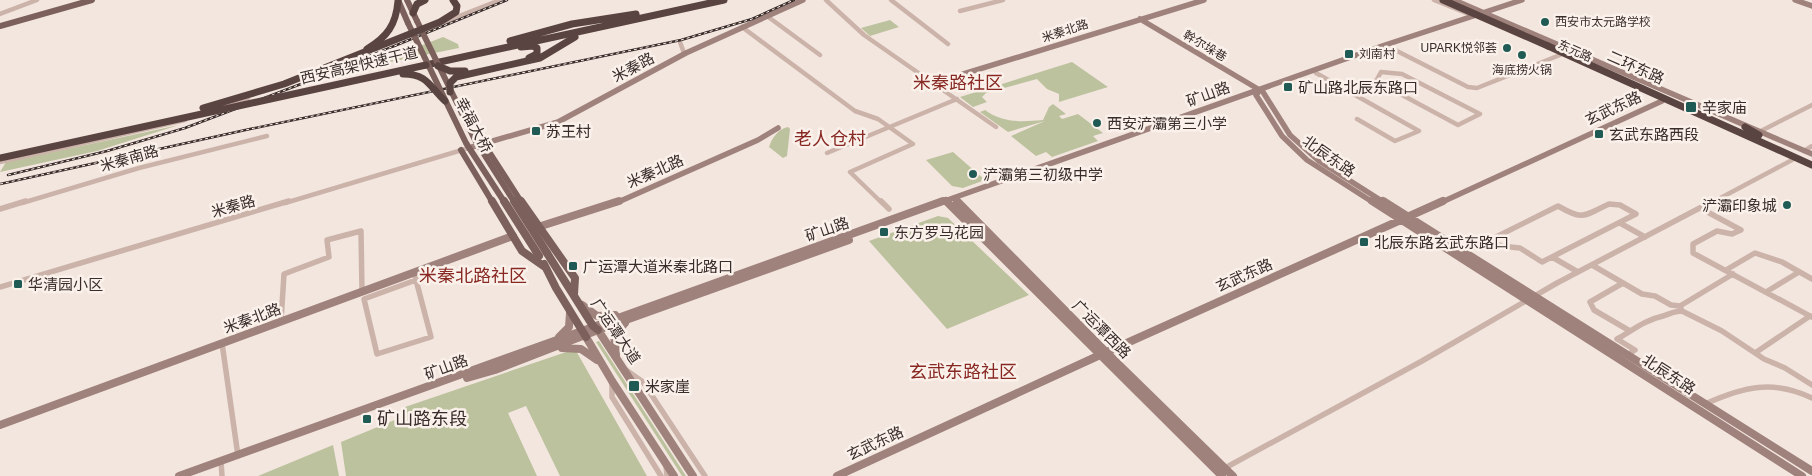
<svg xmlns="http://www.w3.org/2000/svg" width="1812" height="476" viewBox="0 0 1812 476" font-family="Arial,'Noto Sans SC',sans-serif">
  <rect width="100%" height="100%" fill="#f3e6df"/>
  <path fill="#bdc29e" d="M890,20l9,7 -29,9 -9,-8z
    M443,37l15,7 1,4 -74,15 2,-4z
    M1072,62l36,25 -49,15v-8l-12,-5 -10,-10 -51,14 -4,4 5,5 -14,5 -13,-10z
    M1053,104l13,10 -7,2 3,3 16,-5 25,19 -10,3 5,5 -46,16 -6,-5 -10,4 -25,-20 34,-15 -37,11 -28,-20 5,-2c18,13 36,12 58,10l6,-13z
    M179,125l-82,26 -97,21 6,-10z
    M788,127l2,2 -3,27 -4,2 -14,-11c3,-9 9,-18 19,-20z
    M953,152l32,28 -22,8 -11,-2 -26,-26z
    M938,216l10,2 81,77 -82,34 -78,-88z
    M599,341l87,135h-4l-86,-134z
    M575,349l72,127h-87l-34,-70 -18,7 29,63h-191l-5,-34 66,-27 -2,-8z
    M333,445l6,31h-81z"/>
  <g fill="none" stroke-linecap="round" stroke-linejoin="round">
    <path stroke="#cbb3aa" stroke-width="4.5" d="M826,0l38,35 132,92
      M891,0l57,44
      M1434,0l37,15
      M960,11l43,-11
      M0,14l37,-14
      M767,16l53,39
      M444,22l56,-22
      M742,27l113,84 23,8 35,25 -63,28 32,31
      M680,42l4,11
      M1395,50l73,37 9,1 83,-33
      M1381,72l21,2 78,40 -22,11 -82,-44z
      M1316,73l103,58 -24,10 -38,-22
      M226,106l22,-8
      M1759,132l53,-27
      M1804,151l8,-5
      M827,153l130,-54
      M0,162l185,-42
      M22,203l117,-35 128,-32
      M285,203l187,-56
      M1711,203l81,-43"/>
    <path stroke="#cbb3aa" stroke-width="5.5" d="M881,201l8,8
      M1609,204l11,1 16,9 -94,48 -22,-14 -19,-2 -11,-6 68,-34c26,15 25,10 51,-2z
      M1700,208l41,22 -9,4 -15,-3 -24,13v9l119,64
      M0,209l26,-8
      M1620,223l25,14
      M1552,257l26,15
      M1592,265l50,29 13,2 16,9 9,1 2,5 40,20 42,28 21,9 27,17
      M1726,270l29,-17 27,9 30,17
      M414,272l2,8
      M416,280l15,57 -54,17 -13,-55z
      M1623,283l-33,19 4,8 36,21
      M0,287l289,-86
      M1766,292l33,-20
      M1680,306l53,-32
      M281,321l3,-47 45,-17 -2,-17 34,-9 1,61
      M222,343l16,113
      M1755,353l55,-37
      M1627,355l8,-5 -18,-11c16,-9 28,-19 46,-23 7,-2 11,-5 19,-5
      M626,370l17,12 62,94
      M612,381v16l49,79
      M1705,404c38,-17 68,-25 107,-6
      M221,461l1,15
      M666,466l1,10
      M1225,468l197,-107 135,-78 156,-82"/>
    <path stroke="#9f827b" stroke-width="5.5" d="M1454,0l358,154
      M1795,0l17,6
      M1140,19l123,73 27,43 29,26 66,42
      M934,83l270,-83
      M1260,90l-4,5 26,41 25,24 67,43
      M472,147l86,-25 128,-69 117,-53
      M954,198l5,5
      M946,201l2,2
      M616,203l142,-63 20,-12
      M939,203l443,-157 140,-46
      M1440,203l222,-102"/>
    <path stroke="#9f827b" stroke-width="8" d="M946,201l276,275
      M957,201l149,151 127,124
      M1372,201l430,275
      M1383,201l429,270
      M538,227l81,-26
      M582,305l15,11 18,-1
      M598,330l95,146
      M559,337l10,-10 1,-14
      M586,337l26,44 62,95
      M562,348l19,1 16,11
      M616,355l-2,-20 11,-12
      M467,378l28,-8 103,-40 251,-90
      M0,425l513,-189
      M179,476c255,-91 509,-184 764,-275
      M837,476l263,-121 343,-154"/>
    <path stroke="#7b605b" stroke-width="6" d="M398,0l10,23
      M407,0l10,21
      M0,26l92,-26
      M484,144l38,59
      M461,150l32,53"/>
    <path stroke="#7b605b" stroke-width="8" d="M492,201l30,50 23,16
      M521,201l54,77 -1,16
      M547,253l46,73 5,4
      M544,264l12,24 30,49"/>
    <path stroke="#5a4441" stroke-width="7" d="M413,13l4,-9 8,-4
      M510,41l62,-17 64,-10
      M1548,46l264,119
      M367,49c20,-12 29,-24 31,-48
      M426,65l298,-65
      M1745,127l14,8"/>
    <defs>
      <path id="rail" d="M8,175l99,-24 78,-23 116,-44 206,-84
        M0,184l250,-55 431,-89 71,-21 42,-19"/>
    </defs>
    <use href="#rail" stroke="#392c2a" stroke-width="2.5"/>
    <use href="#rail" stroke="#faf1eb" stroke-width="1" stroke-dasharray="3" stroke-linecap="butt"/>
    <path stroke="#7b605b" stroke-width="6" d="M417,21l58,119 40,63
      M408,23l58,120 39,60"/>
    <path stroke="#7b605b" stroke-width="8" d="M504,201l35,55
      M514,201l33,52"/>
    <path stroke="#5a4441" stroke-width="7" d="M1443,0l105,46
      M521,47l12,-1 4,2v6l-8,4
      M438,66l12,5h15
      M403,74c25,0 26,12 42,27
      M450,92v-9l6,-6 84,-19 35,-21
      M203,108l81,-24 156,-62 16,-10 1,-6 -4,-6
      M0,158l426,-93"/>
  </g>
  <g fill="#1f5b54" stroke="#faf1eb" stroke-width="2">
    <circle cx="1545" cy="22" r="5"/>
    <circle cx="1507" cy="48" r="5"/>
    <rect x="1344" y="49" width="10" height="10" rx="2.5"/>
    <circle cx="1522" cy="55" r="5"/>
    <rect x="1283" y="82" width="10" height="10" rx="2.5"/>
    <rect x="1685" y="101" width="12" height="12" rx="2.5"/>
    <circle cx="1097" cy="123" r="5"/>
    <rect x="531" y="126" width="10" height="10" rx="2.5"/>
    <rect x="1594" y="129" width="10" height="10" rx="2.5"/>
    <circle cx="973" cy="174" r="5"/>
    <circle cx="1787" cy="205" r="5"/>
    <rect x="879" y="227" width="10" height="10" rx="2.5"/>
    <rect x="1359" y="237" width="10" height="10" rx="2.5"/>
    <rect x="568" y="261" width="10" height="10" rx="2.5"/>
    <rect x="13" y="279" width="10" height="10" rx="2.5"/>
    <rect x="628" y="380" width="12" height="12" rx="2.5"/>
    <rect x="362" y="414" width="10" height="10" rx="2.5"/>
  </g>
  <g text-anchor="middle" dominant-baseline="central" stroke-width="5" stroke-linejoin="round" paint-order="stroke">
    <g font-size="12" fill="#392c2a" stroke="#faf1eb" text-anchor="start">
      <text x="1555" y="22">西安市太元路学校</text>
      <text x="1497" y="48" text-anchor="end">UPARK悦邻荟</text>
      <text x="1359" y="54">刘南村</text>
      <text x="1522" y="70" text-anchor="middle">海底捞火锅</text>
    </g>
    <g font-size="12" fill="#392c2a" stroke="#faf1eb">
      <text transform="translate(1065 31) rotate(-18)">米秦北路</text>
      <text transform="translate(1205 46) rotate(31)">幹尔垛巷</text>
      <text transform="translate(1575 51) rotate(24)">东元路</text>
    </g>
    <g font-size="15" fill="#392c2a" stroke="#faf1eb">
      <text transform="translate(359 65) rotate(-13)">西安高架快速干道</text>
      <text transform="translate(633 67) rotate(-28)">米秦路</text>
      <text transform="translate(1636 67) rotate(24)">二环东路</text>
      <text transform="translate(1208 94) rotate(-20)">矿山路</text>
      <text transform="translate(1613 108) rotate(-25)">玄武东路</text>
      <text transform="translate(474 125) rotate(62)">幸福大桥</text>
      <text transform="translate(1329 156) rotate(35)">北辰东路</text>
      <text transform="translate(129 158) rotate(-16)">米秦南路</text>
      <text transform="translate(655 171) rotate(-24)">米秦北路</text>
      <text transform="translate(233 206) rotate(-16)">米秦路</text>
      <text transform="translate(827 229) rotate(-19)">矿山路</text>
      <text transform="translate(1244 275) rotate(-24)">玄武东路</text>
      <text transform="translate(252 318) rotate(-20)">米秦北路</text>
      <text transform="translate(1102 329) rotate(45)">广运潭西路</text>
      <text transform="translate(616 331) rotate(56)">广运潭大道</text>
      <text transform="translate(446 367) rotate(-20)">矿山路</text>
      <text transform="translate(1669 374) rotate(33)">北辰东路</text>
      <text transform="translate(875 443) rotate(-25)">玄武东路</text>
    </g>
    <g font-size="15" fill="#392c2a" stroke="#faf1eb" text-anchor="start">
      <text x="1298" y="87">矿山路北辰东路口</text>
      <text x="1702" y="107">辛家庙</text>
      <text x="1107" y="123">西安浐灞第三小学</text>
      <text x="546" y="131">苏王村</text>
      <text x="1609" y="134">玄武东路西段</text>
      <text x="983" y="174">浐灞第三初级中学</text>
      <text x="1777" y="205" text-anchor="end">浐灞印象城</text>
      <text x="894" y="232">东方罗马花园</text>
      <text x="1374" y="242">北辰东路玄武东路口</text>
      <text x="583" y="266">广运潭大道米秦北路口</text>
      <text x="28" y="284">华清园小区</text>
      <text x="645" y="386">米家崖</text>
    </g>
    <g font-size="18" fill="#882822" stroke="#faf1eb">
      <text x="958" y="83">米秦路社区</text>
      <text x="830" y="139">老人仓村</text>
      <text x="473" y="276">米秦北路社区</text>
      <text x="963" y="372">玄武东路社区</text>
    </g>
    <g font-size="18" fill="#392c2a" stroke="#faf1eb" text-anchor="start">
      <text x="377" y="419">矿山路东段</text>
    </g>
  </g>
</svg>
